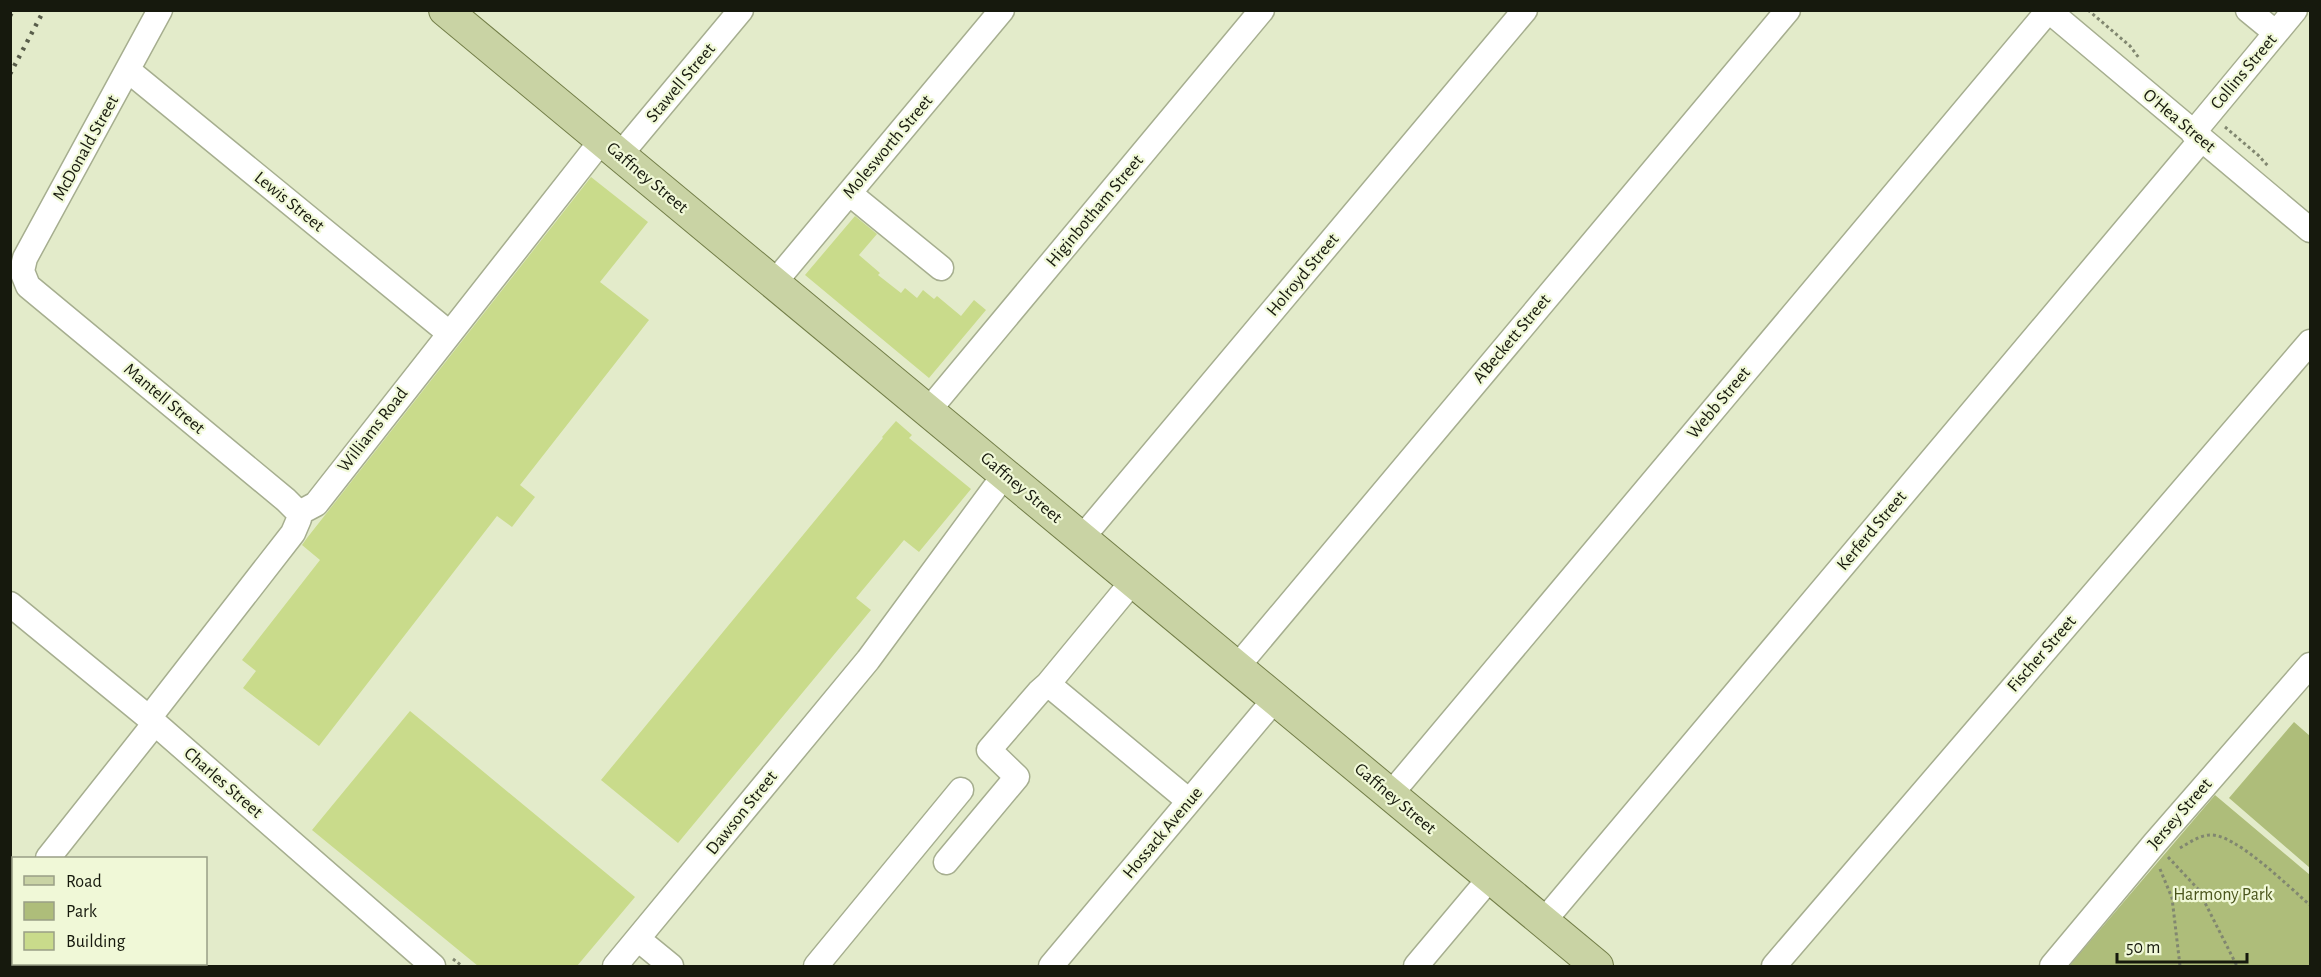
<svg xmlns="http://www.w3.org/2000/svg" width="2321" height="977" viewBox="0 0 2321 977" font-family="'Alegreya Sans',sans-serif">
  <rect width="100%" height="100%" fill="#e3ebca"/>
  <path fill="#aebd7a" d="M2294,722l16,14v132l-81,-70z
    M2215,795l95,80v91h-241z"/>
  <path fill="#c9db8b" d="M591,177l57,45 -48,60 49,38 -129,165 15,12 -23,30 -15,-11 -178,230 -76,-58 13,-17 -14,-11 78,-100 -18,-15 5,-7z
    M855,216l22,18 -18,21 21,18 -2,2 23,18 4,-5 12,10 6,-8 11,9 3,-3 24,20 13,-16 12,10 -57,68 -124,-103z
    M896,421l16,14 -3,3 62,51 -52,63 -15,-12 -48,58 15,12 -193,233 -77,-63 282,-342 -1,-1z
    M410,711l225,186 -58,69h-99l-166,-136z"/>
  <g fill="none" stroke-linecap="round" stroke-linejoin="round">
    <defs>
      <path id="minor" d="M160,10l-135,248 -3,13 6,15 258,214 13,13
        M2048,10l262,220
        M2248,10l28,23
        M129,71l320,262
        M2193,133l102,-123
        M620,155l121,-145
        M849,193l92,75
        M774,283l228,-273
        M928,411l334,-401
        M299,513l17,-9 286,-364
        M1081,539l444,-529
        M1133,581l-85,103 141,117
        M10,604l139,114 284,248
        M1237,667l551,-657
        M149,718l144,-185 6,-14v-6
        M1390,795l658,-784
        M48,858l107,-135
        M946,862l71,-85 -28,-27 50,-58 9,-8
        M10,908l4,-4
        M1543,922l658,-782
        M638,939l33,27
        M615,966l253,-306 137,-186
        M816,966l145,-176
        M1051,966l224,-267
        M1416,966l74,-88
        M1774,966l536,-624
        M2052,966l102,-122 156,-179"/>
      <path id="major" d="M445,10l1152,956"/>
    </defs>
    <use href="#minor" stroke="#a6ae8f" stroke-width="27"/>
    <use href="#major" stroke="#737e48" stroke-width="34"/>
    <path stroke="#818770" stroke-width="3" stroke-dasharray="3 3" stroke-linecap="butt" d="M2088,10l42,36 9,12
      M2225,127l33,28 11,12
      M2180,848c9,-5 18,-12 29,-13 25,-3 81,53 101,70
      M2168,857l30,32 39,77
      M2160,869l12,29 8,68
      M453,959l9,7"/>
    <use href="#minor" stroke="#fff" stroke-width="24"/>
    <use href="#major" stroke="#c9d3a4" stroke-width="32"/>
    <path stroke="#585d4a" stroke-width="4.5" stroke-dasharray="3 6" stroke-linecap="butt" d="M10,16l3,-6
      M10,74l34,-64"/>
  </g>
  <g text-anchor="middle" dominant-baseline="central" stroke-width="4.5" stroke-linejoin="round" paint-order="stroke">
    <g font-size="18" fill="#16190d" stroke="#f0f8d7">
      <text transform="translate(2244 72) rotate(-50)">Collins Street</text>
      <text transform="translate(681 83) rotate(-50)">Stawell Street</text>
      <text transform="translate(2179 121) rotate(40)">O'Hea Street</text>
      <text transform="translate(888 147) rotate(-50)">Molesworth Street</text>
      <text transform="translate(86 148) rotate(-61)">McDonald Street</text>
      <text transform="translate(647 178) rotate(40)">Gaffney Street</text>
      <text transform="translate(289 202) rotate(39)">Lewis Street</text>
      <text transform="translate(1095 211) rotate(-50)">Higinbotham Street</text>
      <text transform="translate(1303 275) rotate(-50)">Holroyd Street</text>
      <text transform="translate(1512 339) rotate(-50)">A'Beckett Street</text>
      <text transform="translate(164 399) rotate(40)">Mantell Street</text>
      <text transform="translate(1719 403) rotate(-50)">Webb Street</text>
      <text transform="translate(373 430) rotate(-52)">Williams Road</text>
      <text transform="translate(1021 488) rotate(40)">Gaffney Street</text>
      <text transform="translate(1872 531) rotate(-50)">Kerferd Street</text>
      <text transform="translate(2042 654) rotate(-49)">Fischer Street</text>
      <text transform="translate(223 783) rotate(41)">Charles Street</text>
      <text transform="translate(1395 799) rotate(40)">Gaffney Street</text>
      <text transform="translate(742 813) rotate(-51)">Dawson Street</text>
      <text transform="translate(2180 814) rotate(-49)">Jersey Street</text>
      <text transform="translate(1163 833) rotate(-50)">Hossack Avenue</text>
    </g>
    <g font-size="18" fill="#4a551c" stroke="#f0f8d7">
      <text x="2223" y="895">Harmony Park</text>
    </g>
  </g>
  <rect width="2321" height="977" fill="none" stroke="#16190d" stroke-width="24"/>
  <rect x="12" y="857" width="195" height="108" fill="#f0f8d7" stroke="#999f86" stroke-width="1.5"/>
  <rect x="24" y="876" width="30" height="9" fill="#c9d3a4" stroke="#999f86" stroke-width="1.5"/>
  <text x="66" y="887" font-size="18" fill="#16190d">Road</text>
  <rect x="24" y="902" width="30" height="18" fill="#aebd7a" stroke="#999f86" stroke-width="1.5"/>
  <text x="66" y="917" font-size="18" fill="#16190d">Park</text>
  <rect x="24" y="932" width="30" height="18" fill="#c9db8b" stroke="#999f86" stroke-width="1.5"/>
  <text x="66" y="947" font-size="18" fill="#16190d">Building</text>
  <path d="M2117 953v9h130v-9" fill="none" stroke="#16190d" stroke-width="3"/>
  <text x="2126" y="953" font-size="18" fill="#16190d" stroke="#f0f8d7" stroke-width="4.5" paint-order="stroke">50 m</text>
</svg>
